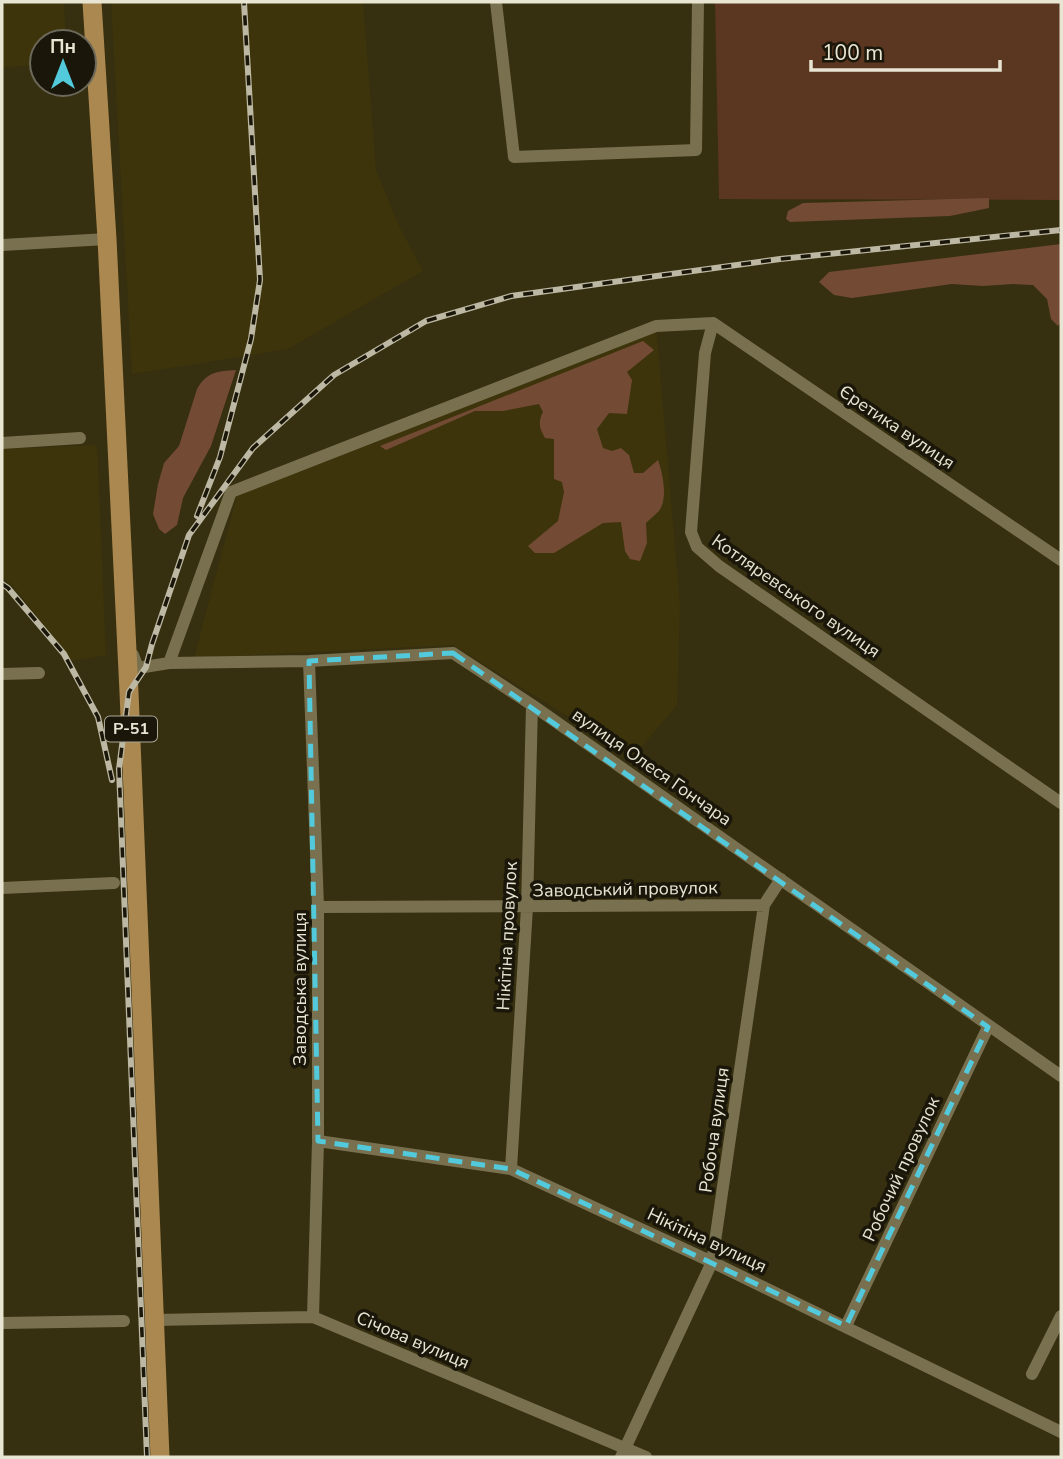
<svg xmlns="http://www.w3.org/2000/svg" width="1063" height="1459" viewBox="0 0 1063 1459" font-family="'Nunito Sans',sans-serif">
  <rect width="100%" height="100%" fill="#362f10"/>
  <path fill="#3d340b" d="M2,2h62l2,40h-24v23l-40,2z
    M111,2h252l13,168 24,58 23,43 -135,78 -156,25z
    M656,326l24,279 -3,100 -44,52 -180,-112 -259,13 43,-163z
    M97,445l9,210 -34,6 -59,-75 -11,-9v-128z"/>
  <path fill="#5b3620" d="M715,2h346v198l-342,-1z"/>
  <path fill="#734b34" d="M989,198v10l-39,8 -160,6 -4,-3 2,-8 15,-8z
    M1061,244v77l-3,5 -7,-7 -4,-20 -14,-14 -20,-1 -30,2 -31,-2 -100,14 -18,-3 -15,-13 10,-10z
    M643,341l11,9 -27,22 5,8 -5,34 -18,-1 -12,16 6,19 9,3 9,-3 8,7 5,18h9l15,-13c5,14 10,39 1,51 -4,4 -9,8 -13,12l1,20 -7,18 -10,-2 -5,-8 -4,-29 -18,1 -49,30h-19l-7,-7 30,-25 6,-29 -2,-10 -8,-3v-40l-9,-1c-6,-10 -7,-16 -2,-26l-4,-8 -36,7h-28l-89,39 -6,-4z
    M236,370l-25,76 -28,52 -6,27 -12,9 -6,-5 -6,-15 5,-30 6,-21 15,-17 18,-57c10,-17 20,-18 39,-19z"/>
  <g fill="none" stroke-linecap="round" stroke-linejoin="round">
    <path stroke="#78704f" stroke-width="12" d="M496,2l18,155 182,-7 2,-148
      M2,245l105,-6
      M713,323l-8,30 -14,179 6,15 22,19 342,237
      M713,323l348,237
      M2,443l78,-5
      M133,655l5,13 31,-5 62,-171 425,-166 57,-3
      M309,661l9,246v234l-5,176
      M169,663l140,-2 144,-8 79,52 529,371
      M2,674l37,-1
      M2,888l112,-5
      M318,907l446,-2
      M318,1141l193,28 201,93 349,170
      M511,1169l16,-262 5,-202
      M155,1320l158,-3 333,140
      M2,1323l122,-2
      M846,1326l142,-299
      M1032,1374l29,-58
      M621,1457l91,-195 52,-357 17,-26"/>
    <path stroke="#ab884f" stroke-width="19" d="M92,2l15,237 22,453 31,765"/>
    <defs>
      <path id="rail" d="M197,516l23,-59 31,-118 9,-59 -16,-278
        M2,584l6,4 56,66 34,63 14,63
        M147,1457l-28,-688 10,-77 17,-25 6,-23 37,-109 64,-87 81,-73 92,-54 85,-25 269,-37 281,-29"/>
    </defs>
    <use href="#rail" stroke="#bdb8a3" stroke-width="6"/>
    <use href="#rail" stroke="#1a170a" stroke-width="3.5" stroke-dasharray="10" stroke-linecap="butt"/>
  </g>
  <path fill="none" stroke="#53cadc" stroke-width="5" stroke-dasharray="14 9" stroke-linejoin="round" d="M453,653l535,374 -142,299 -335,-157 -193,-28 -9,-480z"/>
  <g text-anchor="middle" dominant-baseline="central" stroke-width="7" stroke-linejoin="round" paint-order="stroke">
    <rect fill="#1a170a" stroke="#aba797" stroke-width="2" x="105" y="716.5" width="52" height="25" rx="5"/>
    <g font-size="16" font-weight="bold" fill="#e9e5d3">
      <text x="131" y="729">Р-51</text>
    </g>
    <g font-size="18" fill="#e9e5d3" stroke="#1a170a">
      <text transform="translate(897 427) rotate(34)">Єретика вулиця</text>
      <text transform="translate(796 596) rotate(35)">Котляревського вулиця</text>
      <text transform="translate(652 767) rotate(35)">вулиця Олеся Гончара</text>
      <text transform="translate(625 889) rotate(-1)">Заводський провулок</text>
      <text transform="translate(507 936) rotate(-87)">Нікітіна провулок</text>
      <text transform="translate(300 989) rotate(-90)">Заводська вулиця</text>
      <text transform="translate(714 1130) rotate(-82)">Робоча вулиця</text>
      <text transform="translate(901 1169) rotate(-65)">Робочий провулок</text>
      <text transform="translate(707 1240) rotate(25)">Нікітіна вулиця</text>
      <text transform="translate(413 1340) rotate(23)">Січова вулиця</text>
    </g>
  </g>
  <rect width="1063" height="1459" fill="none" stroke="#e9e5d3" stroke-width="7"/>
  <g transform="translate(63 63)"><circle r="33" fill="#1a170a" stroke="#6d695a" stroke-width="2"/>
  <path d="M0-5L12 26L0 18L-12 26Z" fill="#53cadc"/>
  <text y="-10" font-size="19" font-weight="bold" text-anchor="middle" fill="#e9e5d3">Пн</text>
  </g>
  <path d="M811 60v10h189v-10" fill="none" stroke="#e9e5d3" stroke-width="3.5"/>
  <text x="822" y="60" font-size="21" fill="#e9e5d3" stroke="#1a170a" stroke-width="5" paint-order="stroke">100 m</text>
</svg>
